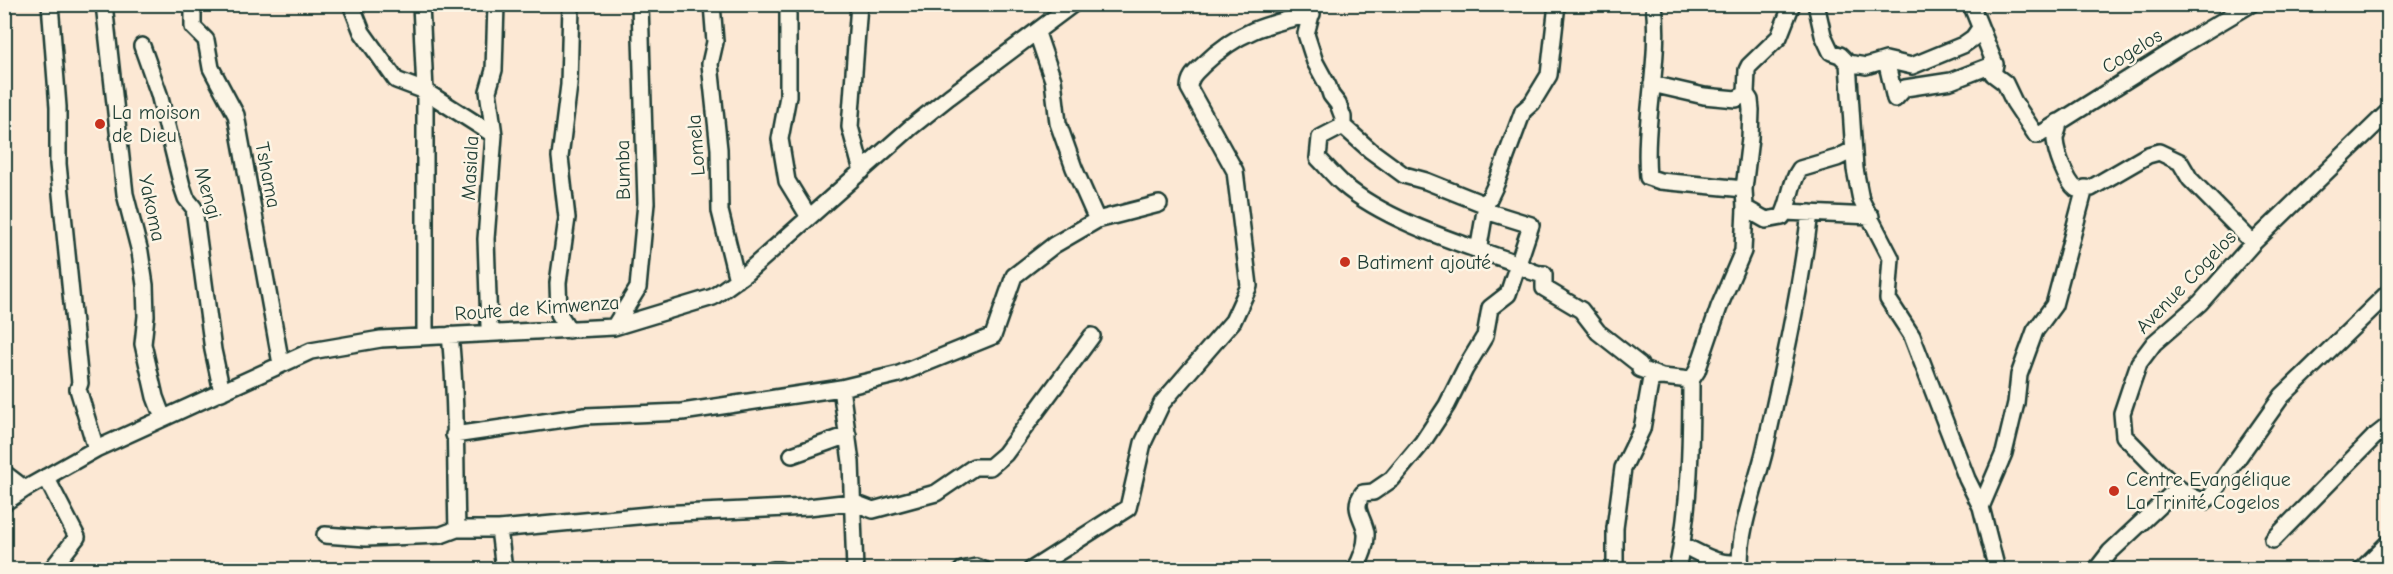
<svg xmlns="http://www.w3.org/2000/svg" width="2393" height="574" viewBox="0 0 2393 574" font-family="'Comic Neue',sans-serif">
  <rect width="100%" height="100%" fill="#fce8d4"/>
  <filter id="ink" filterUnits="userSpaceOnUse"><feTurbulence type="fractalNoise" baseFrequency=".0167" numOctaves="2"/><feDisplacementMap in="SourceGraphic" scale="12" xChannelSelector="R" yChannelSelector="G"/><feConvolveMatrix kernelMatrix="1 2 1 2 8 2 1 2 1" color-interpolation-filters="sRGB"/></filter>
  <g filter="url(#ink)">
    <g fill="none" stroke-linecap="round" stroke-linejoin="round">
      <defs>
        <path id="minor" d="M50,4l8,103v57l22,219 -2,6 18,60
          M104,4l21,190 15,58 5,33 1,31 -3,28 12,53 8,21
          M193,4v23l13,13 5,28 25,47 45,249
          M351,4l11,28 34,48 29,11 69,44
          M421,4l4,87v245
          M712,4l3,38 -5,22 9,85 1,62 17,69
          M788,4v92l-8,43 7,42 22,36
          M859,4l-9,123 12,44
          M1654,4c7,56 -11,117 -6,173l12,4 84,8
          M1816,4l7,31 8,17 9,3 8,8 18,3 20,-6 26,6 51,-21 10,-7 7,-10
          M1971,4l24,60 -2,10 12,9 9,19 22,33h3l143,-90 69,-41
          M1313,7l-7,27 9,28 13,24 3,9 7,9 5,13v9l27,24 34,25 22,6 60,24
          M1037,33l16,47 5,43 16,45 23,52
          M142,46l17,48 23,92 4,12 8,10 19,142 9,42
          M1886,60l9,39
          M1848,63l7,106 6,31 30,58 -3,41 24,37 55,143 14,28 16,63
          M1652,84l52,12 32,3 10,-5
          M1895,99l10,-11 46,-7 44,-17
          M2388,112l-135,131 -53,60 -46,40 -15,20 -8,23 -9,27 2,23c21,19 53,61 81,65l6,-5 71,-100 106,-103
          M2058,122c2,8 -3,11 -3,18 1,13 11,41 21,49l15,-1 57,-33 11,-3 21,10 10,17 63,64
          M1343,126l-23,12 -2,20c8,8 16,18 25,26 41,36 116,59 167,77 11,4 23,14 34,13v14l37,22 17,22 42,33v4l22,8 29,3
          M1745,208l21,12 16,-3c9,-14 7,-33 18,-48l37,-11 16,-8
          M1785,212l86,4
          M1470,247l9,-1 7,-41 10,-21 27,-73 9,-8 17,-28 8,-71
          M614,327l24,-39 8,-85 -6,-199
          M569,330l-10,-16 -1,-31 9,-65 -7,-61 9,-72 2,-81
          M495,333l-6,-7 -3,-87 8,-104 -6,-44 6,-21 2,-66
          M450,335c7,65 5,129 7,194
          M841,388l10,74 4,108
          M454,435l131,-19 97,-4 159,-24 58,-14 94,-38 21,-60 40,-31 43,-25 62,-16
          M792,455l56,-20
          M4,473l21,16
          M46,477l31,60 -26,33
          M4,503l21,-14 71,-40 215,-98 70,-12 233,-12 99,-30 32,-23 165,-146 39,-31 124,-93
          M1981,507l23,-54 12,-50 3,-28 16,-44 19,-26 31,-117
          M499,529l5,41
          M325,535l41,3 75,-3 16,-6h42l160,-15 149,-7 44,-5 21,8 63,-17 38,-26h16l15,-13 87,-118
          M2273,540l101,-103 14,-11
          M1682,545c18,8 37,22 58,17
          M773,570h7
          M962,570l14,-3 8,3
          M1031,570l97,-62 15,-65 19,-40 71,-82 16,-35 -14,-115 -46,-83c0,-11 7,-16 14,-23 35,-34 63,-41 109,-51
          M1355,570c6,-11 12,-24 11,-37 -2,-15 -15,-25 -3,-40l10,-1 19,-13 30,-36 25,-38 18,-36 20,-33 5,-28 18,-14 23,-69 -45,-14
          M1615,570v-42l8,-60 19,-39 9,-51 11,-1
          M1677,570c13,-63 14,-126 14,-190l6,-9 22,-64 24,-56 2,-43 -1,-19 6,-51 1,-28 -1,-10 -4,-6 1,-24 2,-4 30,-29 13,-33
          M1741,570c-5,-32 15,-85 23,-117 18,-80 36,-159 46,-240
          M2096,570l14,-18 68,-64
          M2361,570l27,-27"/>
      </defs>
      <use href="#minor" stroke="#1f3d34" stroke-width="20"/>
      <use href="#minor" stroke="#fcf5e5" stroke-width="15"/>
    </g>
  </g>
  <g fill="#c8321e" stroke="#fcf5e5" stroke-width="2">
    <circle cx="100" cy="124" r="6"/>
    <circle cx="1345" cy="262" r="6"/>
    <circle cx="2114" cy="491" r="6"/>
  </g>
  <g text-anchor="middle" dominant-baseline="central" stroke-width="5" stroke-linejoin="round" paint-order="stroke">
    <g font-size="20" fill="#1f3d34" stroke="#fcf5e5">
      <text transform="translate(2132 51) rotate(-32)">Cogelos</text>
      <text transform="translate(696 145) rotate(-94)">Lomela</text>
      <text transform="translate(470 168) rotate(-87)">Masiala</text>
      <text transform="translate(623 170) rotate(-91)">Bumba</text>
      <text transform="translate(268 175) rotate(79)">Tshama</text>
      <text transform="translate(208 193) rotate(74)">Mengi</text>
      <text transform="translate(152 208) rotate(78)">Yakoma</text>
      <text transform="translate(2186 282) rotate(-46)">Avenue Cogelos</text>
      <text transform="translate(537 308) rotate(-4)">Route de Kimwenza</text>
    </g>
    <g font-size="20" fill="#1f3d34" stroke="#fcf5e5" text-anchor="start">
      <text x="112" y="112">La moison<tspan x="112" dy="23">de Dieu</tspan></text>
      <text x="1357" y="262">Batiment ajouté</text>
      <text x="2126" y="479">Centre Evangélique<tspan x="2126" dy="23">La Trinité Cogelos</tspan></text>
    </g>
  </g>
  <rect width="2393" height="574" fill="none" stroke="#fcf5e5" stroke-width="24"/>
  <rect x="12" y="12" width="2369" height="550" fill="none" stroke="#1f3d34" stroke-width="2" filter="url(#ink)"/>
</svg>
